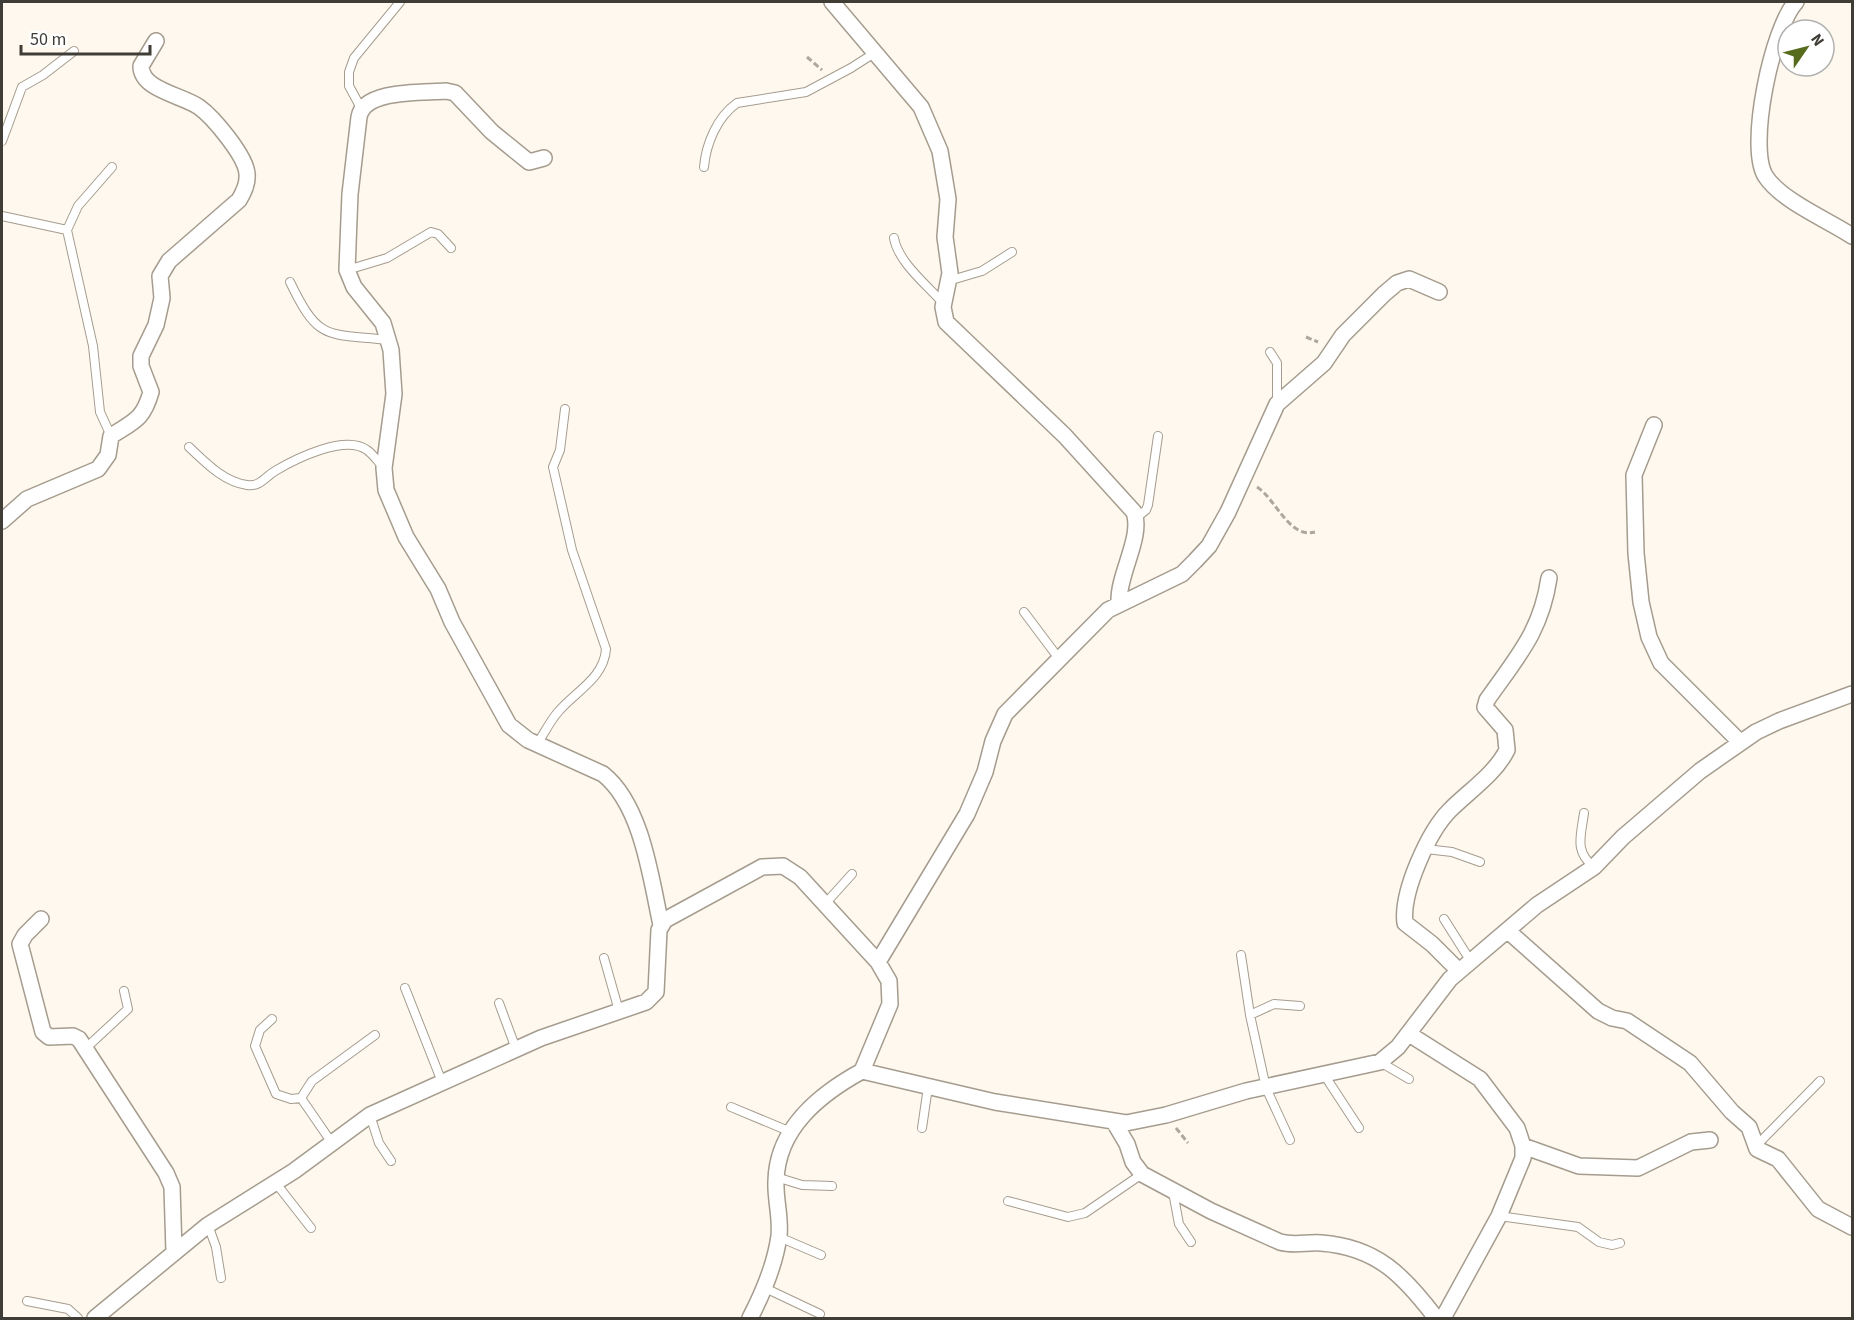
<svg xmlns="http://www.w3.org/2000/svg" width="1854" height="1320" viewBox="0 0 1854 1320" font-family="'Source Sans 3',sans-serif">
  <rect width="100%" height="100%" fill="#fef8ee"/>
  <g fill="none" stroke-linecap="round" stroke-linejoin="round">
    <defs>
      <path id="service" d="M361,108l-12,-22v-14l5,-14 46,-56
        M2,141l20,-54 21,-12 31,-24
        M704,167c2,-23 13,-50 33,-64l69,-11 45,-24 25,-16
        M2,216l65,14
        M894,238c4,24 33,47 49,65
        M347,270l40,-12 44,-26 7,2 13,14
        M948,281l34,-10 30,-19
        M290,282c29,60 36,51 98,58
        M1270,352l7,11v40
        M111,436l-11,-24 -7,-66 -26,-116 11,-24 34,-39
        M189,447c17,16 35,35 58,38 13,2 18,-8 28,-14 20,-12 70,-37 92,-21 6,4 11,12 16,17
        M1136,518l10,-8 2,-5 10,-69
        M1024,612l36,48
        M537,744c7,-10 13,-23 21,-32 18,-21 46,-34 48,-63l-34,-99 -19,-83 7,-17 5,-41
        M1584,813c-3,23 -10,38 10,54
        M1426,849l26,3 28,10
        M825,904l27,-30
        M1444,919l26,41
        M1241,955l9,60 16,73 24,52
        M604,958l15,53
        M405,988l37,94
        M499,1003l17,46
        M1250,1015l24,-11 26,2
        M272,1019l-12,11 -5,16 21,48 15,5 10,-1
        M86,1048l42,-39 -4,-18
        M1380,1062l29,17
        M1325,1076l34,52
        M731,1107l60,25
        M370,1115l9,28 12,18
        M922,1128l6,-41
        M332,1143l-31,-45 11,-17 63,-46
        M1756,1146l64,-65
        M776,1177l26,8 30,1
        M275,1182l36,46
        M1173,1192l6,32 12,18
        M1008,1201l60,16 17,-4 57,-39
        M1499,1216l79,11 21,15 13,3 8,-2
        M208,1225l8,22 5,31
        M779,1237l42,18
        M765,1288l55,26
        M27,1301l41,8 10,9"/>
      <path id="minor" d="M832,2l89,105 19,44 8,48 -3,38 5,36 -7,34 3,15 119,114 69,76c9,25 -16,62 -15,90
        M1796,2c-23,24 -50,146 -30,175 16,24 62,43 86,59
        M544,158l-15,4 -37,-30 -37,-39 -9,-2c-23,2 -82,-2 -87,26l-9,77 -3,76 7,17 29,36 8,27 3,44 -10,74 2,22 20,47 32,52 14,33 57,103 19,15 75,34c39,31 48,105 58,151
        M1654,425l-20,50 2,78 5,49 8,35 12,26 79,79
        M2,521l25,-22 71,-30 10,-14 3,-19c23,-15 32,-16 40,-44l-10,-26v-10l15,-31 6,-27 -2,-22 9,-15 70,-61c5,-8 9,-16 8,-26 -1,-18 -34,-57 -48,-67 -17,-12 -58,-17 -58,-41l15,-25
        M41,919l-16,16 -5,9 23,88 6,5 24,-1 6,3 87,134 6,14 2,65
        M1508,931l90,80 14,7 15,3 63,42 42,49 17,15 8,22 21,10 40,50 34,18
        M878,962l89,-148 18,-42 8,-31 12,-27 103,-104 74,-36 13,-13 14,-15 19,-34 49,-108 47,-41 19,-28 41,-41 13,-11 12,-4 30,13
        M1459,971l-27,-27 -27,-21c-4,-31 24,-92 45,-113 19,-19 45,-36 57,-60l-2,-20 -20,-23 2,-7c30,-43 54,-68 62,-122
        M1409,1034l71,45 37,49 6,18v12l-24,58 -56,102
        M1114,1122l13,22 6,18 9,12 69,37 69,31c14,4 27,0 41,1 56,4 83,33 115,75
        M1523,1146l56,20 59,2 53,-26 19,-2
        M95,1318l113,-93 86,-54 76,-56 171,-77 105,-36 10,-10 3,-62 6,-10 97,-53 21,-1 17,11 78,85 11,19 1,23 -28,67
        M750,1318c13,-25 25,-53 29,-82 2,-19 -4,-37 -3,-55 1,-53 44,-87 86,-110l133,31 131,21 40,-8 80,-24 134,-29 18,-15 52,-68 87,-74 57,-38 29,-30 77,-66 56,-39 23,-11 73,-27"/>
    </defs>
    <use href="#service" stroke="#a59c8e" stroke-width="10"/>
    <use href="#minor" stroke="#a59c8e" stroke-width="18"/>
    <path stroke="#aca79f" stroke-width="3" stroke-dasharray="6 3" stroke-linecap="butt" d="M807,57l15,13
      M1306,337l12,5
      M1257,487c19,12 32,52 58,45
      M1176,1128l12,15"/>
    <use href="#service" stroke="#fff" stroke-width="8"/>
    <use href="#minor" stroke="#fff" stroke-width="15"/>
  </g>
  <rect width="1854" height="1320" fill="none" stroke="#403c36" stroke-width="6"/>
  <g transform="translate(1806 48) rotate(55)"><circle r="28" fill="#ffffff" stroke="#b3b1af" stroke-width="1.5"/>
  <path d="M0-4.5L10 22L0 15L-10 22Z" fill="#566c1c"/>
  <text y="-9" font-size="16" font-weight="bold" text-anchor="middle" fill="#403c36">N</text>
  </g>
  <path d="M21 45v9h129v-9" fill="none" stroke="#403c36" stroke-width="3"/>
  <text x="30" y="45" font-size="18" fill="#403c36" stroke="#ffffff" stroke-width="4.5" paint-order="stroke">50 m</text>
</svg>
